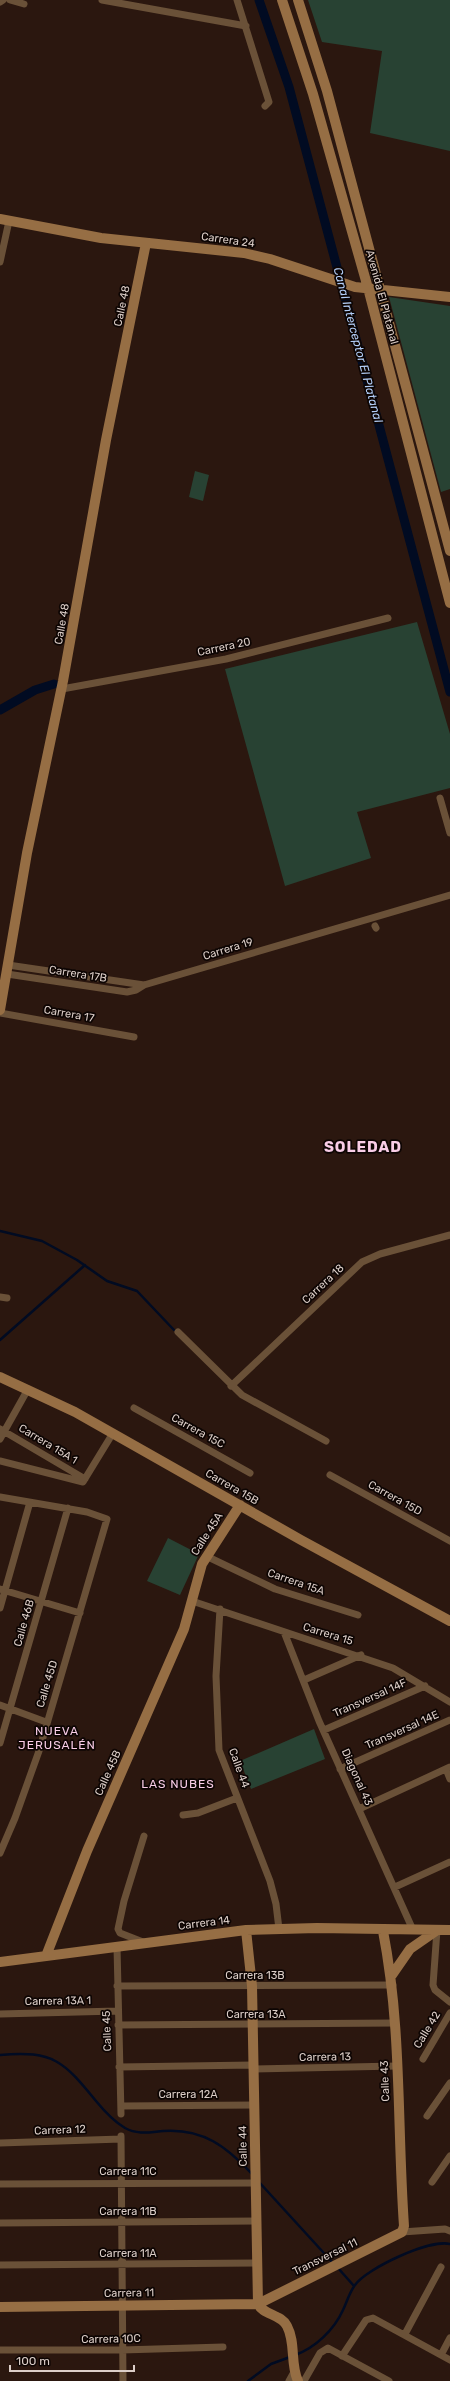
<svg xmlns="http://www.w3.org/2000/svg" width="450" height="2381" viewBox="0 0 450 2381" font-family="Rubik,sans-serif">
  <rect width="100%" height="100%" fill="#2b170f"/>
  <path fill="#284233" d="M308,0h142v151l-80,-18 12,-82 -60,-9z
    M389,297l61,9v183l-9,3z
    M195,471l14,4 -6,26 -14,-4z
    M417,622l33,112v54l-93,24 14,46 -86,28 -60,-217z
    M168,1538l31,16 -19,41 -33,-14z
    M314,1729l11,30 -74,30 -11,-28z"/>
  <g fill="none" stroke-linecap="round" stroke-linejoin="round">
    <path stroke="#010b22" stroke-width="2.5" d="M0,1231l42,10 35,19 30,21 30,10 37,39
      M0,1340l85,-75
      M0,2055c54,-5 64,7 96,46 9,11 17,20 29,27 13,7 25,4 38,3 40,-3 64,16 89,43
      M259,2182l74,81
      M338,2268l16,18
      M295,2355c20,-7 39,-25 48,-45 4,-8 6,-17 12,-25 12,-17 75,-46 95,-41
      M248,2381l23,-17 19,-7"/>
    <path stroke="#010b22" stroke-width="9" d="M259,0l30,87 161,605
      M0,710l35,-20 19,-6"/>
    <path stroke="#6a5138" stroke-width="7" d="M10,0l14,4
      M102,0l144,26
      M237,0l32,102 -4,4
      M0,2l3,-2
      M0,262l9,-41
      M62,689l164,-30 162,-41
      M440,798l10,35
      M375,926l1,2
      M8,965l136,20 306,-90
      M7,974l120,18 9,-2 8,-5
      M0,1013l134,24
      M0,1297l7,1
      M178,1332l64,63 84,46
      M231,1386l131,-124 18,-8 70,-19
      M134,1408l116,65
      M0,1429l85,50
      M0,1439l28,-50
      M0,1461l83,21 30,-49
      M330,1475l120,66
      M0,1497l87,15 20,7 -68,232 -24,67 -15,35
      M206,1556l69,33 83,26
      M0,1589l80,24
      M192,1601l201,67 57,34
      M0,1608l30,-106
      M220,1609l-4,67 3,74 51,131 6,23 3,25
      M284,1632l35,89 94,209
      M304,1680l57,-25
      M0,1705l46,17
      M324,1730l101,-44
      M0,1743l68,-235
      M340,1769l110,-49
      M446,1769l4,10
      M359,1809l91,-42
      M183,1815l15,-2 39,-15
      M395,1887l55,-25
      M437,1930l-4,55 2,5 15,12
      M143,1942l-23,-9 -2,-4 6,-28 20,-65
      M117,1947l4,167
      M117,1986l276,-1
      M0,2014l117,-3
      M118,2025l277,-2
      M423,2059l27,-46
      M119,2067l134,-2
      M253,2069l144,-3
      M121,2106l134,-1
      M427,2116l23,-33
      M121,2136l2,245
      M0,2143l121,-4
      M432,2182l18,-26
      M0,2184l255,-1
      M0,2223l257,-2
      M402,2232l43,-3 5,2
      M0,2265l256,-2
      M405,2334l36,-67
      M0,2350h122l101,-3
      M441,2355l9,-17
      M342,2356l24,-36 7,-2 77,42
      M289,2381l5,-9
      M304,2381l16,-28 8,-5 61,33"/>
    <path stroke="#966e44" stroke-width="10" d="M282,0l31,94 55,194 82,315
      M298,0l29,91 123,460
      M0,219l101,19 143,15 26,6 85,28 95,10
      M0,1010l27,-157 36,-172 43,-241 40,-197
      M0,1377l75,35 226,128 149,81
      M246,1930l6,56 6,318c5,11 23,10 29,22 9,17 3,38 11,55
      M46,1956l41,-105 97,-222 18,-65 38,-59
      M0,1962l246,-32 71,-2 133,2
      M392,1975l18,-26 26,-18
      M0,2307l258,-3 144,-72 2,-6c-7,-99 -2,-198 -21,-295"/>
  </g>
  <g text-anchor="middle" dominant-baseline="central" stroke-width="3.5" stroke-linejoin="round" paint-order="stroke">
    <g font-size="11" fill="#dccec8" stroke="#0d0503">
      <text transform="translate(228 240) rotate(8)">Carrera 24</text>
      <text transform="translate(382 297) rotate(75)">Avenida El Platanal</text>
      <text transform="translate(122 306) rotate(-78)">Calle 48</text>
      <text transform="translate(62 624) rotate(-80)">Calle 48</text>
      <text transform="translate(224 647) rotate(-12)">Carrera 20</text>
      <text transform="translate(228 949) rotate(-17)">Carrera 19</text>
      <text transform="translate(78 974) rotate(9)">Carrera 17B</text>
      <text transform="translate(69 1014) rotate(10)">Carrera 17</text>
      <text transform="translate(323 1284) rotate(-43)">Carrera 18</text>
      <text transform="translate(198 1431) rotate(29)">Carrera 15C</text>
      <text transform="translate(48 1444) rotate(31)">Carrera 15A 1</text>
      <text transform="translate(232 1487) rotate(30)">Carrera 15B</text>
      <text transform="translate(395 1498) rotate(29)">Carrera 15D</text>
      <text transform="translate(207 1534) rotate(-57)">Calle 45A</text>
      <text transform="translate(296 1582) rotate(19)">Carrera 15A</text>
      <text transform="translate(24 1623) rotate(-74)">Calle 46B</text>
      <text transform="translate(328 1634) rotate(17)">Carrera 15</text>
      <text transform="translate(47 1684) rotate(-73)">Calle 45D</text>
      <text transform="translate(370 1698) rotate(-24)">Transversal 14F</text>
      <text transform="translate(402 1730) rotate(-24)">Transversal 14E</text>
      <text transform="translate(239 1768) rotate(70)">Calle 44</text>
      <text transform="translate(108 1773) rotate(-66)">Calle 45B</text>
      <text transform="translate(357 1777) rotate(66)">Diagonal 43</text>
      <text transform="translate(204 1923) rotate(-7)">Carrera 14</text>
      <text x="255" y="1975">Carrera 13B</text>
      <text transform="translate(58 2001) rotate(-1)">Carrera 13A 1</text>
      <text x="256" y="2014">Carrera 13A</text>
      <text transform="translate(427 2030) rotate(-59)">Calle 42</text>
      <text transform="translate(107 2031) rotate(-92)">Calle 45</text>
      <text transform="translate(325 2057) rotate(-1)">Carrera 13</text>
      <text transform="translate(385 2081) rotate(-92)">Calle 43</text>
      <text x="188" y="2094">Carrera 12A</text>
      <text transform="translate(60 2130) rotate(-2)">Carrera 12</text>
      <text transform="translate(243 2146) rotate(-91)">Calle 44</text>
      <text x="128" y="2171">Carrera 11C</text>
      <text x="128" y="2211">Carrera 11B</text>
      <text x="128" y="2253">Carrera 11A</text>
      <text transform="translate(325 2257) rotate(-26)">Transversal 11</text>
      <text transform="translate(129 2293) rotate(-1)">Carrera 11</text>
      <text transform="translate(111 2339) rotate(-1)">Carrera 10C</text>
    </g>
    <g font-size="12" font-style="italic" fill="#b1ccf6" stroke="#0d0503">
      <text transform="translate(358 345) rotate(75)">Canal Interceptor El Platanal</text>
    </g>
    <g font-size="12" letter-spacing="1" fill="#f9cde7" stroke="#0d0503">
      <text x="57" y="1731">NUEVA<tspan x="57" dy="14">JERUSALÉN</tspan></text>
      <text x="178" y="1784">LAS NUBES</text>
    </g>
    <g font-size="15" font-weight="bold" letter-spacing="1" fill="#f9cde7" stroke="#0d0503">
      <text x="363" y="1147">SOLEDAD</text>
    </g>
  </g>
  <path d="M10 2365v6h124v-6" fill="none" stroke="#dccec8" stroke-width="2"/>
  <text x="16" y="2365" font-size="12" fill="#dccec8" stroke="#0d0503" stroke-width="3" paint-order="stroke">100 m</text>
</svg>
